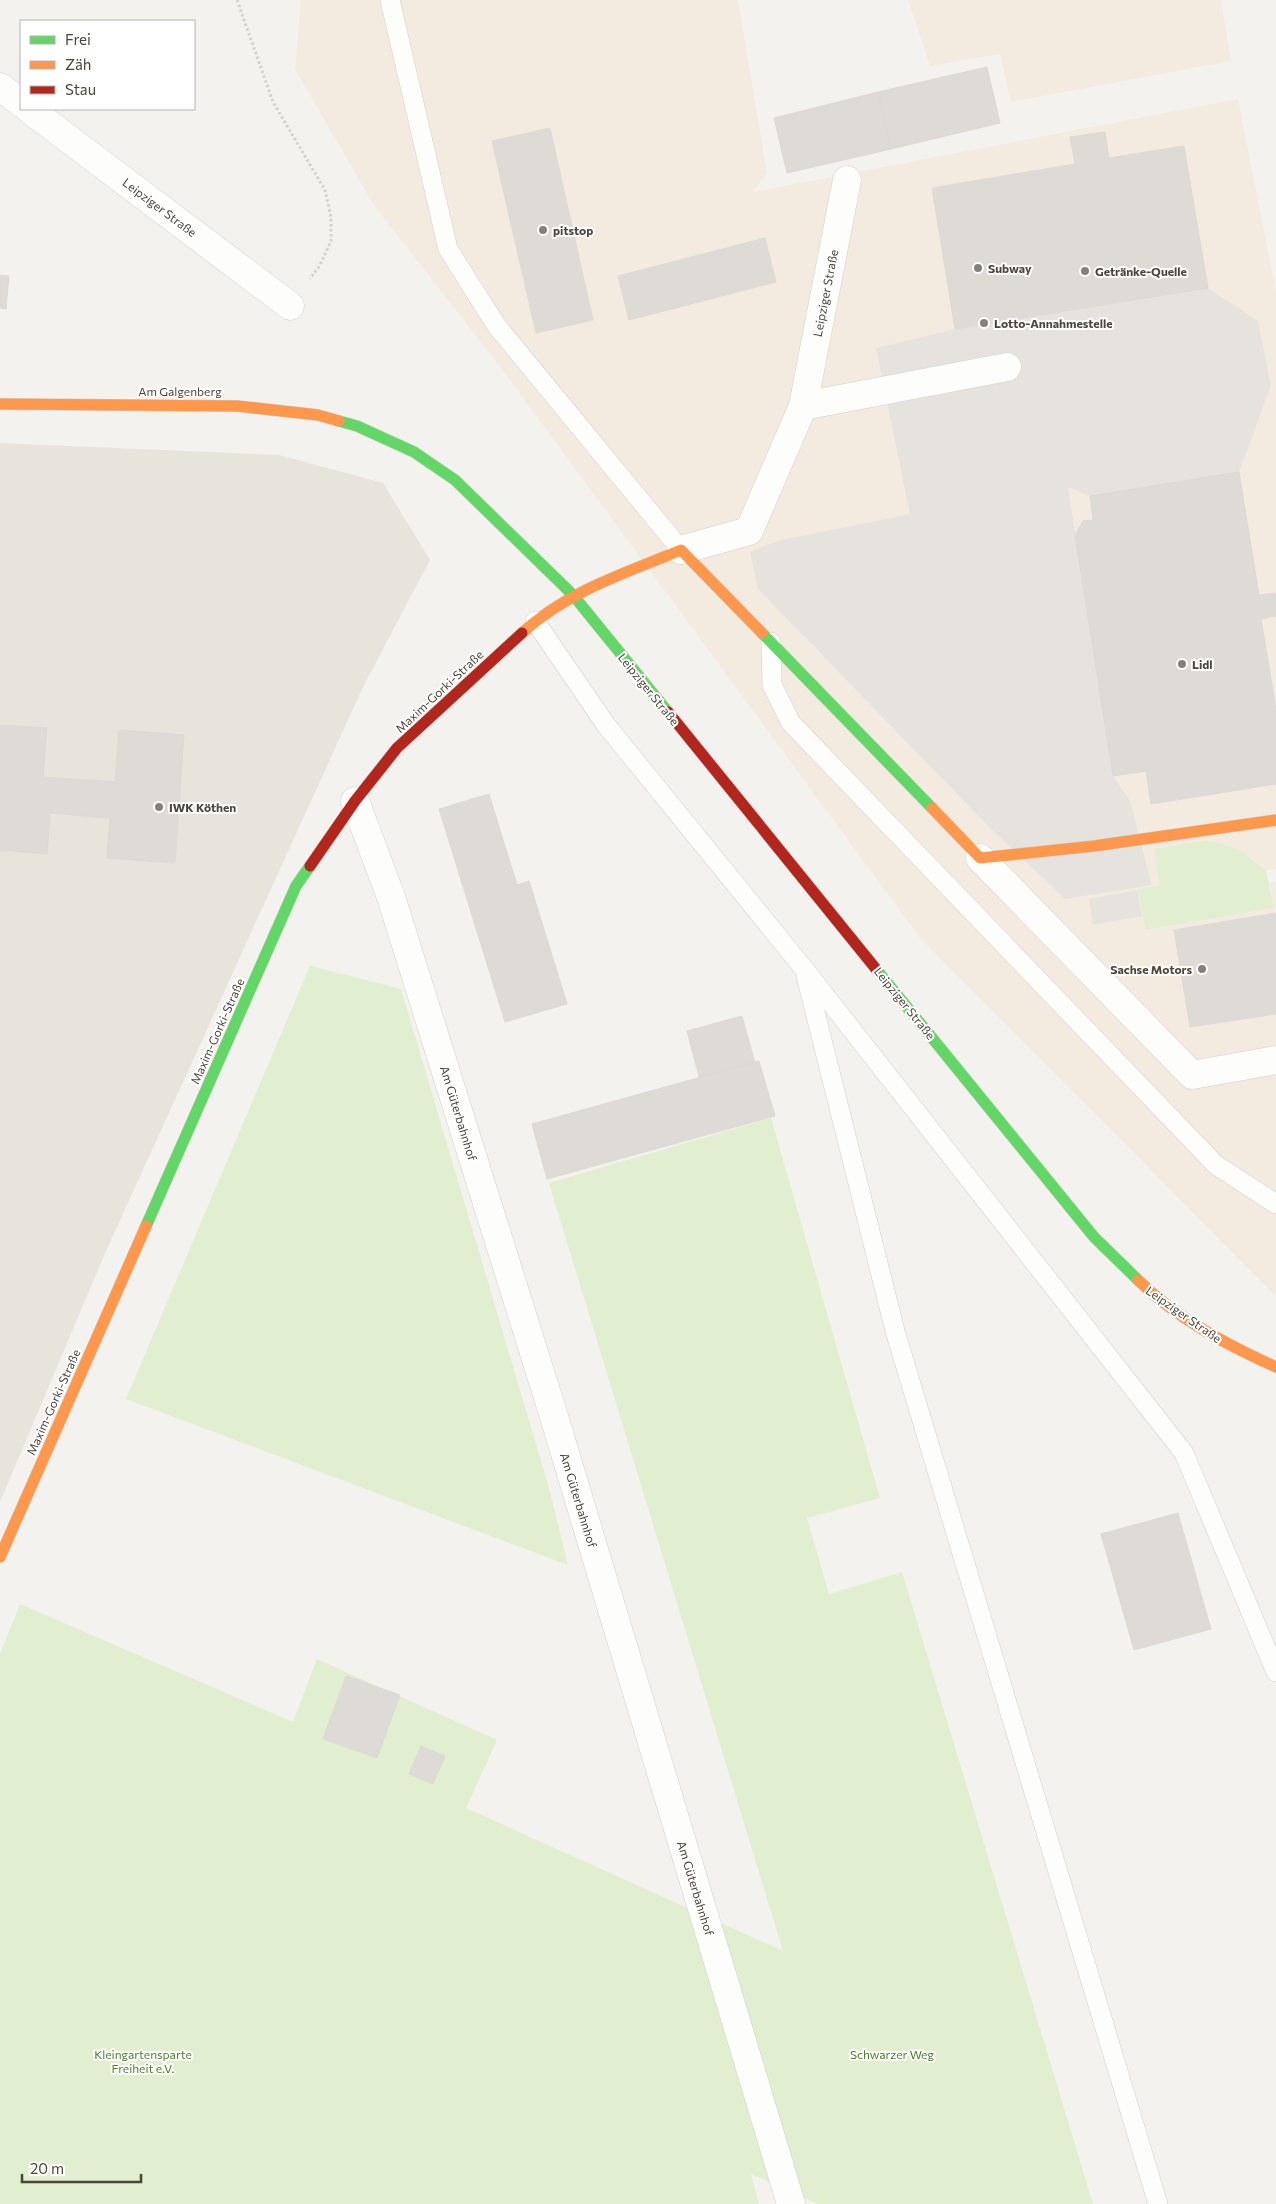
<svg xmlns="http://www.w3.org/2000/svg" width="1276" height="2204" viewBox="0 0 1276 2204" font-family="Commissioner,sans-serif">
  <rect width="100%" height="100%" fill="#f4f2ee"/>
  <path fill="#e7e4dc" d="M0,443l279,12 104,28 47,77 -67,127 -257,564 -106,251z"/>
  <path fill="#f3ebdf" d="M301,0h437l29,173 -14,19 485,-93 38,193v577l-10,2 -26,-21 -80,35 -22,4 9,41 127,-22 -4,-25 6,-1v414l-356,-358 -419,-570 -128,-164 -78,-135z
    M908,0h313l10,61 -220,41 -11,-48 -70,12z"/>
  <path fill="#e1eecf" d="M1209,840l31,10 26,21 8,37 -128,22 -8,-41 22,-4 -6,-36z
    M310,966l91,23 148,499 19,77 -442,-166z
    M771,1118l109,380 -73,20 22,76 73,-22 191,632h-275l-67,-30 8,30h-759v-550l20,-50 273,118 24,-63 180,81 -31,68 317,143 -234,-768z"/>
  <path fill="#e6e3df" d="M1208,288l50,33 13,65 -32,86 -149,24 -22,-9 45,289 17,25 22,84 -87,14 -75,-71 -232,-239 -8,-37 31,-12 129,-26 -34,-166 79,-19z
    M1137,890l5,26 -49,9 -4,-26z"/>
  <path fill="#dedbd6" stroke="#dcd9d4" d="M987,67l13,56 -109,26 -13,-57z
    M878,92l13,57 -104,24 -13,-55z
    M550,128l43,192 -57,13 -44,-192z
    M1105,132l4,26 75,-12 24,142 -253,41 -23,-141 143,-24 -5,-27z
    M765,238l11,44 -147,38 -11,-44z
    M0,275l9,1 -3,33 -6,-1z
    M1239,472l20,123 17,-2v23l-15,3 15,90v75l-125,20 -5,-33 -33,5 -38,-241 8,-14 10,-1 -3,-24z
    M0,725l47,3 -4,49 72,5 4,-52 65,5 -9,128 -68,-5 3,-40 -60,-5 -3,41 -47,-4z
    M489,794l28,91 12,-4 38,123 -62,18 -66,-213z
    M1276,913v101l-86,13 -16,-97z
    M742,1016l13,47 -56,14 -12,-46z
    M759,1061l16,55 -228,63 -15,-55z
    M1178,1513l33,116 -77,21 -33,-116z
    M346,1676l54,19 -23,63 -54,-19z
    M421,1746l24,10 -12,28 -24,-10z"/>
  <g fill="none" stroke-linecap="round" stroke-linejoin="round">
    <defs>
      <path id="lane" d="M390,0l58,249 48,76 185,225
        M535,621l71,104 199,245 379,483 92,219
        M771,642l1,43 19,38 425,442 60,39
        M806,976l89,355 263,873"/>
      <path id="street" d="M0,87l21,16
        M29,109l261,197
        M803,406l44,-226
        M681,550l68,-19 54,-125 204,-39
        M355,801l36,96 161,513 239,794
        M980,858l212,217 84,-15"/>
      <path id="fast" d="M339,421l18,5 57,26 41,28 118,115 95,117
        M762,633l170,175
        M876,969l218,268 44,43
        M146,1226l150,-340 14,-20"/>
      <path id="slow" d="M0,404l237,2 81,9 21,6
        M522,633c45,-42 104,-60 159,-83l81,83
        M932,808l48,50 114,-12 182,-26
        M1138,1280c38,38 89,65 138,87
        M0,1557l146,-331"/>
      <path id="jam" d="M668,712l208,257
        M310,866l45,-65 42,-53 125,-115"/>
    </defs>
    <use href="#lane" stroke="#d2d0cb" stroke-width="20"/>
    <use href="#street" stroke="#d2d0cb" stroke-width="29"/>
    <use href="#fast" stroke="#d3cfc5" stroke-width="12"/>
    <use href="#slow" stroke="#d3cfc5" stroke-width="12"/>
    <use href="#jam" stroke="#d3cfc5" stroke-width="12"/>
    <path stroke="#d3d2cc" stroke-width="3" stroke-dasharray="2.5 2.5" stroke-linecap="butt" d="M237,0l36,102 52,88 6,27v24l-11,24 -10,14"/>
    <use href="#lane" stroke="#fdfdfc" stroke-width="19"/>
    <use href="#street" stroke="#fdfdfc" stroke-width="28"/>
    <use href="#fast" stroke="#63d668" stroke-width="11"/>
    <use href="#slow" stroke="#ff974d" stroke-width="11"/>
    <use href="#jam" stroke="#b3261e" stroke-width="11"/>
  </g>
  <g fill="#868178" stroke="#fff" stroke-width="2">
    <circle cx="543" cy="230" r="5"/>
    <circle cx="978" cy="268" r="5"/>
    <circle cx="1085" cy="271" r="5"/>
    <circle cx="984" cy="323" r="5"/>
    <circle cx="1182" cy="664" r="5"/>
    <circle cx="159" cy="807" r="5"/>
    <circle cx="1202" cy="969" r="5"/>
  </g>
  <g text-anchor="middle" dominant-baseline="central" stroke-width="4" stroke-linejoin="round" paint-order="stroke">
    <g font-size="12" fill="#4b4439" stroke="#fff">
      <text transform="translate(160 207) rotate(37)">Leipziger Straße</text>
      <text transform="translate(825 293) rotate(-79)">Leipziger Straße</text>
      <text x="180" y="391">Am Galgenberg</text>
      <text transform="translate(649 689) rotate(51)">Leipziger Straße</text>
      <text transform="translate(439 691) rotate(-43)">Maxim-Gorki-Straße</text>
      <text transform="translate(905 1003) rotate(51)">Leipziger Straße</text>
      <text transform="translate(217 1031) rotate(-66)">Maxim-Gorki-Straße</text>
      <text transform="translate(459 1113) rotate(73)">Am Güterbahnhof</text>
      <text transform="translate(1184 1314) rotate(35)">Leipziger Straße</text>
      <text transform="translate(53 1402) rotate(-66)">Maxim-Gorki-Straße</text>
      <text transform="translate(579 1500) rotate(73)">Am Güterbahnhof</text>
      <text transform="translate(696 1888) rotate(73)">Am Güterbahnhof</text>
    </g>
    <g font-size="12" font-weight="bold" fill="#4b4439" stroke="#fff" text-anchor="start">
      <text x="553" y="230">pitstop</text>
      <text x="988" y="268">Subway</text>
      <text x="1095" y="271">Getränke-Quelle</text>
      <text x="994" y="323">Lotto-Annahmestelle</text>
      <text x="1192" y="664">Lidl</text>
      <text x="169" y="807">IWK Köthen</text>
      <text x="1192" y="969" text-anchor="end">Sachse Motors</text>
    </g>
    <g font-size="12" fill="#4a7f2a" stroke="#fff">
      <text x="143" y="2054">Kleingartensparte<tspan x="143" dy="14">Freiheit e.V.</tspan></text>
      <text x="892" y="2054">Schwarzer Weg</text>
    </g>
  </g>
  <rect x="20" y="20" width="175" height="90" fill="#ffffff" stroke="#b7b4b0"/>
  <rect x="30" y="36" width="25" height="8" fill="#63d668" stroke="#b7b4b0"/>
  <text x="65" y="45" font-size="15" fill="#4b4439">Frei</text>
  <rect x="30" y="61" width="25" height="8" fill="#ff974d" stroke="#b7b4b0"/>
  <text x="65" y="70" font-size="15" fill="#4b4439">Zäh</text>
  <rect x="30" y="86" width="25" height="8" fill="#b3261e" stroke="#b7b4b0"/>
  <text x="65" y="95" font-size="15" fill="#4b4439">Stau</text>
  <path d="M22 2174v8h119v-8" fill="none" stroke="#4b4439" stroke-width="2.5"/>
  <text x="30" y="2174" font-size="15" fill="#4b4439" stroke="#ffffff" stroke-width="4" paint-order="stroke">20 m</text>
</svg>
